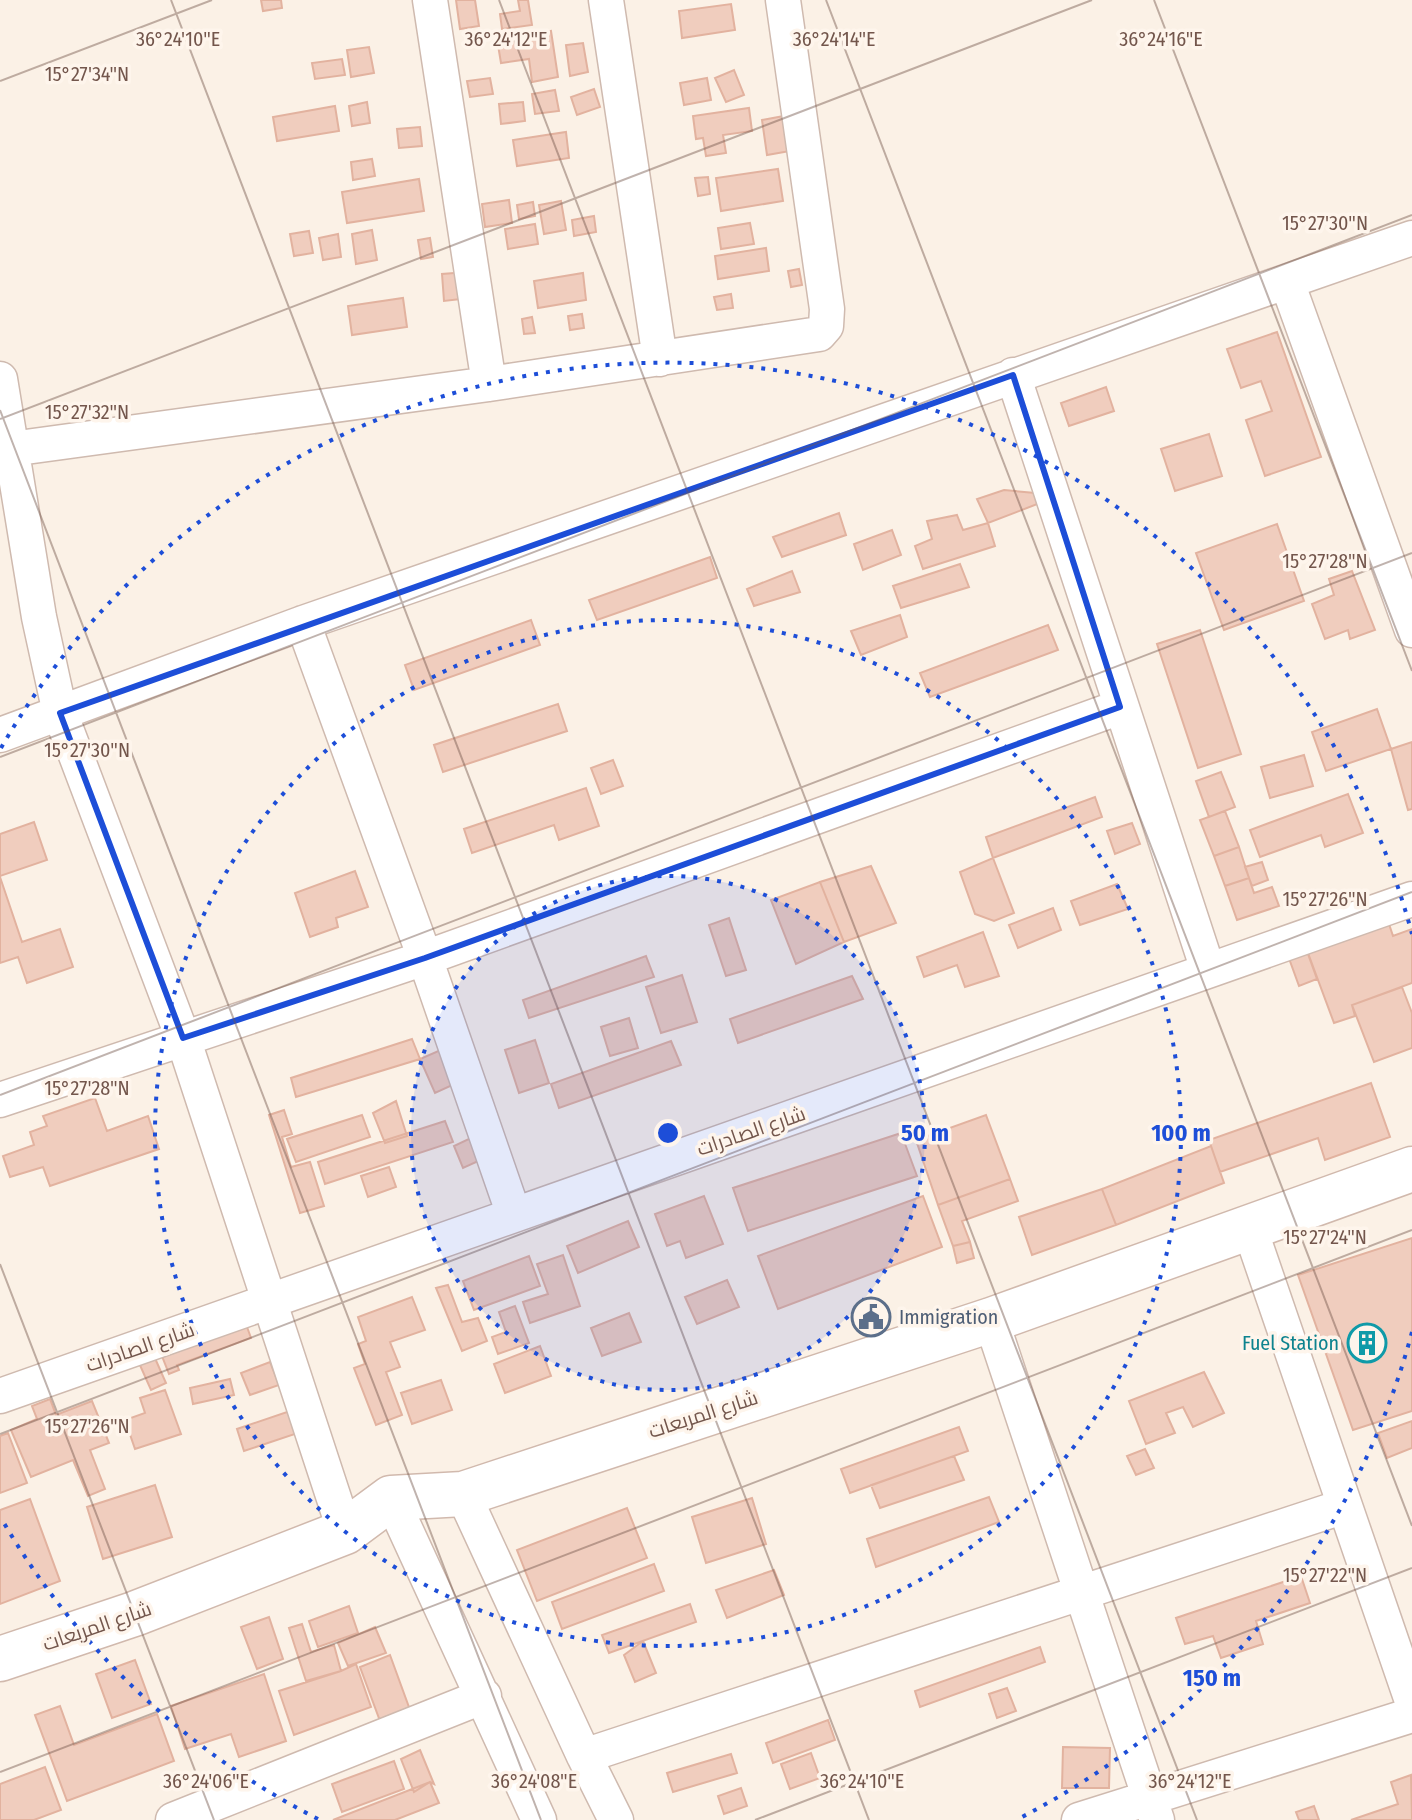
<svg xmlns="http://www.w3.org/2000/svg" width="1412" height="1820" viewBox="0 0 1412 1820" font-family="'Fira Sans Condensed',Cairo,sans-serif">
  <rect width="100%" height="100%" fill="#fbf1e6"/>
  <path fill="#f0cdbe" stroke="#e2b29f" stroke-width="2" d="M261,0h20l1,8 -19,3z
    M456,0h19l4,26 -19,3z
    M518,0h10l4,25 -30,4 -2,-15 20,-3z
    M731,4l4,26 -53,8 -3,-27z
    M551,31l7,46 -26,5 -3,-23 -28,4 -4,-24z
    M583,43l5,29 -18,4 -4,-31z
    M369,47l5,26 -23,4 -4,-27z
    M342,59l3,16 -30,4 -3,-16z
    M734,70l10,25 -18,7 -11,-24z
    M490,78l3,16 -23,3 -3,-16z
    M707,78l4,22 -27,5 -4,-22z
    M594,89l6,18 -23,8 -6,-18z
    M555,90l4,21 -24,3 -3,-20z
    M367,102l3,21 -18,3 -3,-20z
    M523,102l2,19 -24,3 -2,-20z
    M335,106l4,25 -62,10 -4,-24z
    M749,108l3,23 -29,4 3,18 -20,3 -3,-18 -7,1 -3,-23z
    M784,116l6,35 -23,4 -5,-35z
    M420,127l2,19 -23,2 -2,-19z
    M566,132l3,26 -52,8 -4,-26z
    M372,159l3,17 -22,4 -2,-18z
    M778,169l5,32 -62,10 -5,-33z
    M708,177l2,17 -12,2 -3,-18z
    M419,179l5,32 -77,12 -5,-31z
    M509,200l3,23 -27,4 -3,-23z
    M561,201l5,29 -22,4 -5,-29z
    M533,202l2,14 -16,3 -2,-14z
    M594,216l2,16 -22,4 -2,-16z
    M750,223l4,21 -33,5 -3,-21z
    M535,224l3,20 -30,5 -3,-20z
    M372,230l5,30 -21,4 -4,-30z
    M309,231l4,22 -19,3 -4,-22z
    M338,234l3,23 -18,3 -4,-22z
    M430,238l3,19 -12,2 -3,-19z
    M766,248l3,23 -51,8 -3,-23z
    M799,269l3,16 -11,2 -3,-16z
    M467,272l2,26 -25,3 -2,-27z
    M583,273l3,27 -48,8 -4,-27z
    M731,294l2,14 -16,2 -3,-13z
    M403,298l4,29 -55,8 -4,-29z
    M582,314l2,14 -14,2 -2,-14z
    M532,317l3,16 -11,1 -2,-15z
    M1277,332l44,125 -56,19 -19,-56 26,-9 -11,-30 -20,7 -14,-39z
    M1106,387l8,24 -45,15 -8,-23z
    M1209,434l13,42 -47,15 -14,-42z
    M1004,490l31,3 5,10 -52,20 -11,-24z
    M839,513l7,22 -64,22 -9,-20z
    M957,515l6,15 25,-7 7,23 -72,23 -8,-23 17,-7 -5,-18z
    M1277,524l27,77 -80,29 -28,-77z
    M892,530l9,25 -38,15 -9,-26z
    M710,557l7,21 -120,42 -8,-20z
    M960,564l9,23 -68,21 -8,-22z
    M792,571l8,21 -46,14 -7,-17z
    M1352,571l23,59 -25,9 -2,-9 -23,9 -13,-35 22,-9 -5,-16z
    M900,615l7,22 -46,18 -10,-24z
    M531,620l9,25 -126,45 -9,-25z
    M1048,625l10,25 -128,47 -10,-24z
    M1200,630l41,124 -43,14 -41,-124z
    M558,704l9,27 -124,41 -9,-27z
    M1377,709l14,40 -65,22 -14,-39z
    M1412,742v67l-4,1 -17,-61z
    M1304,755l9,31 -43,12 -9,-31z
    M613,760l10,26 -22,8 -10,-26z
    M1221,772l14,35 -26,10 -13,-36z
    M586,788l13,38 -40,14 -5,-15 -82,28 -8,-24z
    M1348,794l15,39 -38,14 -4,-12 -61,22 -10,-27z
    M1095,797l7,20 -109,41 -7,-21z
    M1225,811l14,36 -25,9 -14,-36z
    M34,822l13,38 -47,16v-42z
    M1132,823l8,21 -25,10 -8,-23z
    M1239,847l10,31 -24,8 -11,-30z
    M993,858l21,55 -20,8 -19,-7 -15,-42z
    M1262,862l6,18 -16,6 -7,-19z
    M871,866l25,57 -52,19 -24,-60z
    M355,871l13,36 -32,11 2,9 -28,10 -15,-44z
    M0,877l22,65 38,-13 13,38 -46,16 -9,-26 -18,6z
    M1249,878l5,15 18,-6 7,19 -42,14 -12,-34z
    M820,882l24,60 -48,22 -25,-64z
    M1117,884l11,25 -48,16 -9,-24z
    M1053,908l8,22 -43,18 -9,-23z
    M729,918l17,52 -20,6 -17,-51z
    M1389,924l4,12 19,-7v54l-60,22 3,11 -21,7 -26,-70z
    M983,932l16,44 -34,11 -8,-22 -33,12 -7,-20z
    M1304,943l13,36 -18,7 -13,-36z
    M646,956l8,21 -125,41 -6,-18z
    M682,975l15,47 -36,11 -15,-46z
    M852,976l11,23 -125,44 -8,-24z
    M1402,987l10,26v35l-38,14 -22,-57z
    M629,1018l9,30 -28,8 -9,-29z
    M412,1039l8,20 -124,38 -5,-19z
    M535,1040l14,43 -30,10 -14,-43z
    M671,1041l10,24 -122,43 -8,-24z
    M443,1049l16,33 -24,11 -15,-34z
    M1371,1083l19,54 -65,23 -7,-22 -98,34 -11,-32z
    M95,1098l12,33 41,-15 11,33 -109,37 -7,-19 -33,10 -7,-21 31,-11 -4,-13 17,-6 -4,-10z
    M396,1101l11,35 -22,7 -12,-30z
    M284,1110l8,24 -10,3 9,30 19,-5 14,44 -24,7 -31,-98z
    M362,1115l8,22 -74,25 -9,-23z
    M986,1115l24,64 -72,26 -22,-65z
    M445,1121l8,21 -128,42 -7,-22z
    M901,1133l16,43 -169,55 -15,-43z
    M475,1136l10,22 -22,10 -9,-22z
    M1211,1146l13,37 -108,42 -14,-36z
    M389,1167l7,20 -28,10 -7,-21z
    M1010,1179l8,22 -56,20 8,21 -17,4 -15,-41z
    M1102,1189l14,36 -84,30 -13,-38z
    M704,1196l19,48 -37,14 -6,-17 -13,5 -12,-32z
    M923,1196l19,51 -164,62 -20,-53z
    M628,1221l11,26 -61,26 -11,-27z
    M1412,1238v173l-59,19 -55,-155z
    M970,1242l4,16 -17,5 -4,-17z
    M563,1255l17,51 -50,17 -7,-21 25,-8 -11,-30z
    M529,1256l11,30 -66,24 -11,-29z
    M727,1280l12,27 -42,17 -12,-27z
    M448,1285l14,37 16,-4 9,23 -25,10 -26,-63z
    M412,1297l13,33 -35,12 10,25 -14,5 16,43 -26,10 -22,-57 11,-4 -7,-20 8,-3 -8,-24z
    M515,1306l14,37 -31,11 -6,-17 14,-5 -7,-20z
    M629,1313l12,29 -39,14 -11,-28z
    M247,1327l4,11 -74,27 2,5 -10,4 -7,-18z
    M540,1346l11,30 -46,17 -11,-29z
    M154,1356l12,27 -15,7 -12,-27z
    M270,1362l9,23 -29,10 -9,-22z
    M1204,1372l20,41 -31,14 -10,-20 -17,6 9,20 -29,11 -17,-43z
    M230,1379l4,16 -41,9 -3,-16z
    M441,1380l11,30 -40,14 -11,-31z
    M165,1390l16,44 -46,15 -10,-29 20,-7 -5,-15z
    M50,1399l6,16 36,-14 17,42 -19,7 15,39 -17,7 -15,-36 -42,17 -20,-47 26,-11 -5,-13z
    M290,1411l8,22 -54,18 -7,-22z
    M1412,1421v27l-25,10 -9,-25z
    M959,1427l9,24 -118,42 -9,-24z
    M8,1433l19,50 -27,10v-57z
    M1145,1449l9,19 -18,7 -9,-19z
    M954,1456l10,24 -84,28 -9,-23z
    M155,1485l17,52 -69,22 -16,-52z
    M989,1497l10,25 -123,45 -9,-28z
    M752,1498l14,46 -60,19 -14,-46z
    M30,1499l30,82 -60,23v-94z
    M627,1508l20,50 -110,43 -20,-51z
    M654,1564l10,27 -102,38 -10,-27z
    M774,1570l10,25 -57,23 -11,-28z
    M1301,1576l9,27 -54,18 7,23 -42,14 -8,-22 -28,8 -9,-26z
    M690,1604l6,18 -87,31 -7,-18z
    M349,1606l9,27 -40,14 -9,-26z
    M269,1617l14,42 -26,10 -16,-42z
    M302,1624l9,28 23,-7 7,26 -35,10 -17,-53z
    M375,1627l11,26 -38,13 -10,-23z
    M643,1641l13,32 -21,9 -11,-27z
    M1040,1647l5,15 -125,45 -5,-16z
    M390,1655l20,55 -30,11 -20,-54z
    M135,1660l16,44 -39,14 -16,-44z
    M356,1664l15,43 -77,28 -15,-44 62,-20z
    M264,1674l22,67 -47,16 -8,-23 -46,15 -14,-43z
    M1007,1688l9,23 -19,7 -8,-24z
    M60,1706l14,39 83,-31 17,47 -107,40 -32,-86z
    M828,1720l7,20 -62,23 -7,-20z
    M1063,1747l47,1 -1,40h-47z
    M420,1750l14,34 -4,-2 -16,10 -13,-33z
    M811,1753l9,25 -30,11 -9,-25z
    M731,1754l6,19 -64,19 -6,-19z
    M394,1761l10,28 -62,23 -10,-28z
    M45,1767l16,43 -27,10h-34v-36z
    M1411,1775l1,45h-61l47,-16 -7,-22z
    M430,1782l9,21 -44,17h-62z
    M741,1788l6,18 -23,8 -6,-18z
    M1314,1806l5,14h-20l-3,-8z"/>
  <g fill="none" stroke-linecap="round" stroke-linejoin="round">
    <defs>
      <path id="minor" d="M430,0l59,384
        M606,0l54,359
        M1287,282l125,348
        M1013,375l195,595
        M0,379l39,238 21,96 123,325 162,494
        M11,449l478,-65 330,-50 7,-8 1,-17 -44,-309
        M303,623l122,335 89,257
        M0,735l303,-112 1109,-385
        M0,1100l425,-142 695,-251
        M1250,1229l95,277
        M991,1320l166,500
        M0,1396l1412,-497
        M463,1494l121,262
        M391,1498l148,322
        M173,1820l311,-124
        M616,1820l-32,-64 761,-250 67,195
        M1079,1820l333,-105"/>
      <path id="secondary" d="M0,1659l134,-45 211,-82 46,-34 72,-4 528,-174 421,-151"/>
    </defs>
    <use href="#minor" stroke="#cfbaaf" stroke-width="37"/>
    <use href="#secondary" stroke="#d1b9ad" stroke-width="47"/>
    <use href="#minor" stroke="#fff" stroke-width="34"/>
    <use href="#secondary" stroke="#fff" stroke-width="44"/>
  </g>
  <path fill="none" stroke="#1d4ed8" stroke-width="6" stroke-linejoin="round" d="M1013,375l107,332 -695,251 -242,80 -123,-325z"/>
  <path fill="none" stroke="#73564c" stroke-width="2" stroke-opacity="0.45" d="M171,0l698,1820M499,0l698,1820M826,0l586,1526M1154,0l258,671M0,81l212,-81M0,410l541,1410M0,419l1092,-419M0,757l1412,-542M0,1095l1412,-542M0,1264l214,556M0,1434l1412,-542M0,1772l1412,-542M755,1820l657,-252"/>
  <circle cx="668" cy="1133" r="257" fill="#1d4ed8" fill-opacity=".12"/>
  <g fill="none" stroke="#1d4ed8" stroke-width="4" stroke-dasharray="4 8">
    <circle cx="668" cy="1133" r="257"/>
    <circle cx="668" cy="1133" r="513"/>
    <path d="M1412 1332A770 770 0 0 1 1018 1819M318 1819A770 770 0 0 1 1 1518M1 748A770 770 0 0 1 1412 934"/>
  </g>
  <defs>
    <symbol id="civic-ring" viewBox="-11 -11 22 22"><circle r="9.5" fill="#fef5ec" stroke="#5c6f8a" stroke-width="1.5"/><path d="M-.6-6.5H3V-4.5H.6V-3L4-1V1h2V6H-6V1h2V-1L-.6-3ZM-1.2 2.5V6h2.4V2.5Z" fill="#5c6f8a"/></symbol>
    <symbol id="building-ring" viewBox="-11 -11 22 22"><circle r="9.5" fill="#fef5ec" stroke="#0f9aa8" stroke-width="1.5"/><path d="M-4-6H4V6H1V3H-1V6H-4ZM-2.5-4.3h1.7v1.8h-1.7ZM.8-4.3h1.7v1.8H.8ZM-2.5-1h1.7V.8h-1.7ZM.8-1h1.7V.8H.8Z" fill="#0f9aa8"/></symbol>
  </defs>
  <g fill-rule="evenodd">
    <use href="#civic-ring" x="849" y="1295" width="44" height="44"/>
    <use href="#building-ring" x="1345" y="1321" width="44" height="44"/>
  </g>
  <g text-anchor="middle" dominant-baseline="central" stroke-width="7" stroke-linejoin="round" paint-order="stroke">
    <g font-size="20" fill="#73564c" stroke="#fef5ec">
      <text transform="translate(751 1131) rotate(-19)">شارع الصادرات</text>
      <text transform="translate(140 1347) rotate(-19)">شارع الصادرات</text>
      <text transform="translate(703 1414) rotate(-18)">شارع المربعات</text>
      <text transform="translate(97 1626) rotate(-19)">شارع المربعات</text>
    </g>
    <g font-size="20" fill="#4e5e75" stroke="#fef5ec" text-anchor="start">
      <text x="899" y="1317">Immigration</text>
    </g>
    <g font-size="20" fill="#0d838f" stroke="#fef5ec" text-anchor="end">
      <text x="1339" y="1343">Fuel Station</text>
    </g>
  </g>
  <g font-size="20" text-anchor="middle" fill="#73564c" stroke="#fef5ec" stroke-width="7" stroke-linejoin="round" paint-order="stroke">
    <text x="178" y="46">36°24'10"E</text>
    <text x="506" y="46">36°24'12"E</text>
    <text x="834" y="46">36°24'14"E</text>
    <text x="1161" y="46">36°24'16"E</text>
    <text x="87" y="81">15°27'34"N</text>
    <text x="1325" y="230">15°27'30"N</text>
    <text x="87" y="419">15°27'32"N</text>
    <text x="1325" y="568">15°27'28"N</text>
    <text x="87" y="757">15°27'30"N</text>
    <text x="1325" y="906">15°27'26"N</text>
    <text x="87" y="1095">15°27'28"N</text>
    <text x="1325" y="1244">15°27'24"N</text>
    <text x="87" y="1433">15°27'26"N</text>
    <text x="1325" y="1582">15°27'22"N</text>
    <text x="206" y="1788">36°24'06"E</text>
    <text x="534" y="1788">36°24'08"E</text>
    <text x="862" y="1788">36°24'10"E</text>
    <text x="1190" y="1788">36°24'12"E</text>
  </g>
  <circle cx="668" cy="1133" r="12" fill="#1d4ed8" stroke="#fef5ec" stroke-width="4"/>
  <g font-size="24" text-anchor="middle" font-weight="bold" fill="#1d4ed8" stroke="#fef5ec" stroke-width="7" stroke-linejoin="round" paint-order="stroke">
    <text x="925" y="1141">50 m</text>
    <text x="1181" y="1141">100 m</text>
    <text x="1212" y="1686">150 m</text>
  </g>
</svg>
